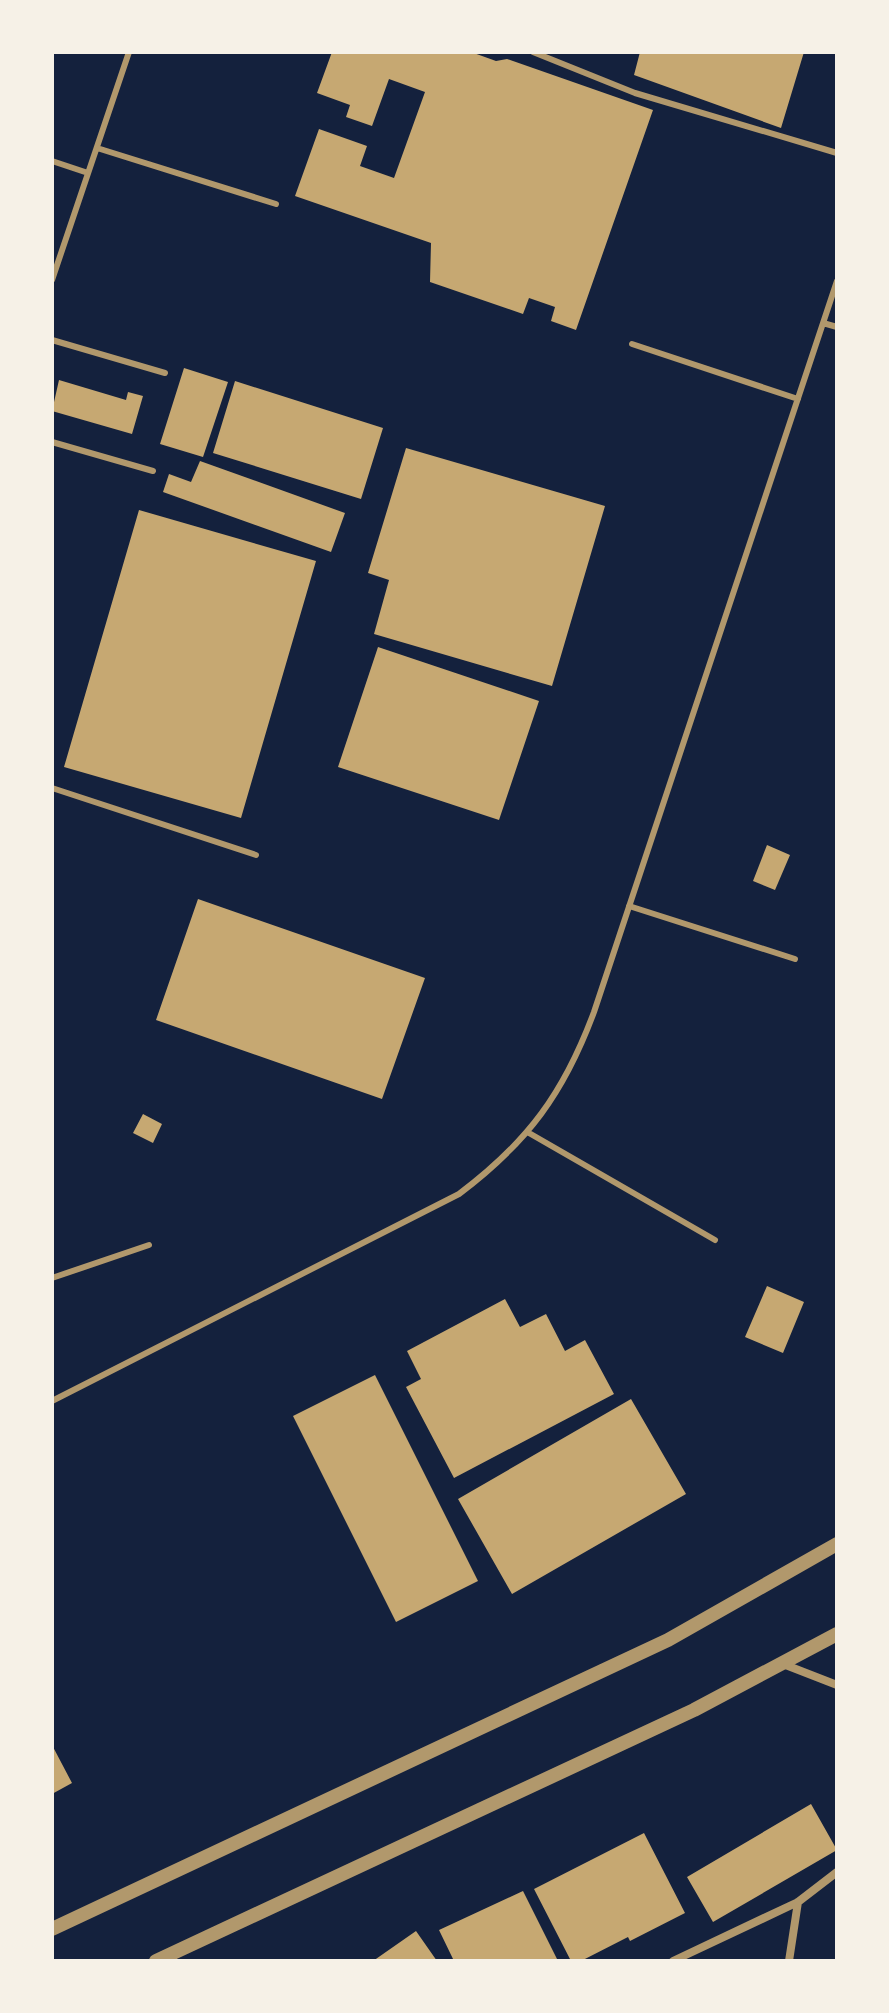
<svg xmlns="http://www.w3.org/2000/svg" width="889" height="2013" viewBox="0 0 889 2013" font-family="Georgia,serif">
  <rect width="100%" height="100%" fill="#14213d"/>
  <path fill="#c6a872" d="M332,52h139l25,9 11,-2 146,51 -77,220 -25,-9 4,-14 -26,-9 -6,16 -93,-32 1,-39 -136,-47 24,-67 48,17 -7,20 34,12 31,-86 -36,-13 -17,47 -26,-9 4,-12 -33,-12z
    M640,52h164l-23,76 -147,-53z
    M184,368l44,14 -25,75 -43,-13z
    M59,380l67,20 2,-8 15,4 -11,38 -80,-23z
    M235,381l148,47 -22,71 -148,-46z
    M406,448l199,58 -53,180 -178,-52 15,-54 -21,-7z
    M200,461l145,52 -14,39 -168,-60 6,-18 22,8z
    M139,510l177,51 -75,257 -177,-51z
    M378,647l161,54 -40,119 -161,-53z
    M767,845l23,10 -15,35 -22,-9z
    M198,899l227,79 -43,121 -226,-79z
    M143,1114l19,10 -9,19 -20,-10z
    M767,1286l37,16 -21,51 -38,-16z
    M505,1299l15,28 26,-13 19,37 20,-11 29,54 -160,84 -48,-91 15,-8 -14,-28z
    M375,1375l103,206 -82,41 -103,-206z
    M631,1399l55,95 -174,100 -54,-95z
    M52,1745l20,38 -20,11z
    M811,1804l26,46 -124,72 -26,-45z
    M644,1833l41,80 -55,28 -2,-4 -47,24h-10l-37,-72z
    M523,1891l35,70h-104l-15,-31z
    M416,1931l21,30h-64z"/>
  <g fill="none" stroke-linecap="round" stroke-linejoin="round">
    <path stroke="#b1986c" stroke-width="6" d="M533,52l102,41 202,60
      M97,148l179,56
      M52,161l36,12
      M52,280l77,-228
      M823,323l14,4
      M52,340l113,33
      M632,344l166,55
      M52,442l101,29
      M52,788l204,67
      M629,906l166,53
      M529,1133l186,107
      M52,1278l97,-33
      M52,1401l407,-207c69,-52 105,-101 135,-182l243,-731"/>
    <path stroke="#b1986c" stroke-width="8" d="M783,1664l54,21
      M673,1961l125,-59 39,-30
      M789,1961l9,-59"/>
    <path stroke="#b1986c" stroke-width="14" d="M52,1929l616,-289 169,-96
      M156,1961l538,-251 143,-76"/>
  </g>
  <rect width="889" height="2013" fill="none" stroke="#f6f1e7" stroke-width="108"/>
</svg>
